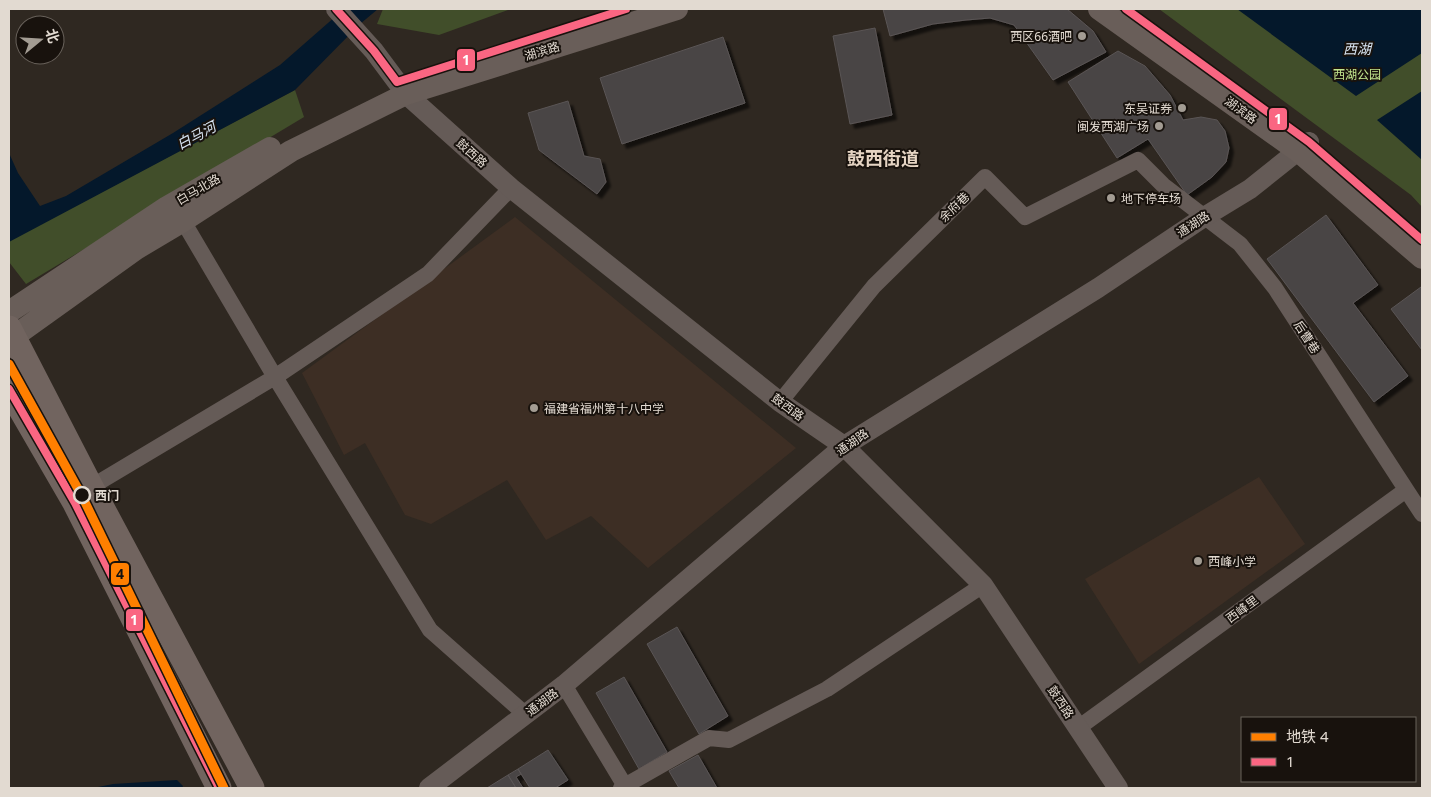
<svg xmlns="http://www.w3.org/2000/svg" width="1431" height="797" viewBox="0 0 1431 797" font-family="'Noto Sans','Noto Sans SC',sans-serif">
  <defs>
    <filter id="shadow"><feDropShadow dx="4.5" dy="4.5" stdDeviation="1" flood-color="#0009"/></filter>
  </defs>
  <rect width="100%" height="100%" fill="#2f2821"/>
  <path fill="#3d2e24" d="M515,217l281,231 -148,120 -57,-52 -45,24 -39,-60 -76,44 -26,-9 -40,-72 -21,12 -42,-82z
    M1259,477l46,67 -166,120 -54,-85z"/>
  <path fill="#414e2a" d="M383,9h128l-72,26 -62,-11z
    M1159,9h263v198l-11,-12z
    M295,90l9,27 -278,167 -17,-22v-21z"/>
  <path fill="#04182b" d="M344,9h34l-18,15 -65,66 -286,152v-89l9,20 22,33 26,-10 107,-63 107,-68z
    M1237,9h185v44l-66,43z
    M1422,91v69l-45,-40z
    M177,780l6,6 -1,2h-89l20,-4z"/>
  <path fill="#494444" stroke="#5a5555" filter="url(#shadow)" d="M883,9h184l26,22 13,21 -53,28 -39,-55 -24,-7 -24,2 -33,4 -43,12z
    M875,28l17,87 -42,9 -17,-88z
    M723,37l22,66 -123,41 -22,-66z
    M1118,51l27,15 25,29 13,25 18,-3 16,3 8,11 4,17 -3,14 -14,15 -25,18 -39,-56 -31,19 -49,-76z
    M568,101l16,55 16,3 6,23 -9,12 -58,-44 -11,-37z
    M1326,215l52,70 -25,18 55,73 -34,26 -107,-143z
    M1421,287l1,1v62l-31,-41z
    M677,627l51,89 -29,18 -52,-90z
    M624,677l43,75 -28,17 -43,-76z
    M548,750l20,30 -13,8h-25l-12,-19z
    M698,755l19,33h-38l-10,-17z
    M518,769l3,5 -5,3 7,11h-7l-8,-13z
    M508,775l8,13h-29z"/>
  <g fill="none" stroke-linecap="round" stroke-linejoin="round">
    <path stroke="#655b57" stroke-width="16" d="M183,221l92,156 155,253 95,84
      M780,402l94,-116 111,-109 40,40 113,-57 25,25 77,59 35,44 147,226
      M91,487l184,-110 153,-103 83,-86
      M564,685l61,101
      M1078,728l328,-238
      M621,788l88,-50 20,2 98,-51 156,-104"/>
    <path stroke="#655b57" stroke-width="20" d="M336,9l38,42 32,43 105,94 269,214 64,44 139,139 135,203
      M429,788l135,-103 280,-239 254,-158 106,-71 46,-28 59,-47"/>
    <path stroke="#695e59" stroke-width="22" d="M1099,9l199,142 124,107
      M9,312l158,-105 103,-59
      M9,340l127,-91 47,-28 108,-70 115,-57 271,-85"/>
    <path stroke="#71645f" stroke-width="25" d="M9,328l82,159 161,301
      M9,389l66,114 144,285"/>
    <defs>
      <path id="bus-1" d="M336,9l38,42 23,31 229,-73
        M1126,9l183,133 113,98
        M9,389l66,114 144,285"/>
    </defs>
    <use href="#bus-1" stroke="#18120d" stroke-width="11"/>
    <use href="#bus-1" stroke="#fa6682" stroke-width="8"/>
    <defs>
      <path id="metro-1" d="M9,364l73,132 142,292"/>
    </defs>
    <use href="#metro-1" stroke="#18120d" stroke-width="12"/>
    <use href="#metro-1" stroke="#ff7f00" stroke-width="9"/>
  </g>
  <g fill="#a39c93" stroke="#18120d" stroke-width="2">
    <circle cx="1082" cy="36" r="5"/>
    <circle cx="1182" cy="108" r="5"/>
    <circle cx="1159" cy="126" r="5"/>
    <circle cx="1111" cy="198" r="5"/>
    <circle cx="534" cy="408" r="5"/>
    <circle cx="1198" cy="561" r="5"/>
  </g>
  <circle fill="#18120d" stroke="#e2dad1" stroke-width="2.5" cx="82" cy="495" r="8"/>
  <g text-anchor="middle" dominant-baseline="central" stroke-width="4" stroke-linejoin="round" paint-order="stroke">
    <g font-size="12" fill="#e2dad1" stroke="#18120d" text-anchor="end">
      <text x="1072" y="36">西区66酒吧</text>
      <text x="1172" y="108">东吴证券</text>
      <text x="1149" y="126">闽发西湖广场</text>
      <text x="1121" y="198" text-anchor="start">地下停车场</text>
      <text x="544" y="408" text-anchor="start">福建省福州第十八中学</text>
      <text x="1208" y="561" text-anchor="start">西峰小学</text>
    </g>
    <g font-size="12" fill="#e2dad1" stroke="#18120d">
      <text transform="translate(542 51) rotate(-17)">湖滨路</text>
      <text transform="translate(1241 110) rotate(36)">湖滨路</text>
      <text transform="translate(472 153) rotate(42)">鼓西路</text>
      <text transform="translate(198 189) rotate(-30)">白马北路</text>
      <text transform="translate(954 207) rotate(-44)">余府巷</text>
      <text transform="translate(1193 224) rotate(-33)">通湖路</text>
      <text transform="translate(1307 337) rotate(57)">后曹巷</text>
      <text transform="translate(788 407) rotate(36)">鼓西路</text>
      <text transform="translate(852 442) rotate(-35)">通湖路</text>
      <text transform="translate(1242 609) rotate(-36)">西峰里</text>
      <text transform="translate(542 702) rotate(-37)">通湖路</text>
      <text transform="translate(1061 702) rotate(56)">鼓西路</text>
    </g>
    <g font-size="12" fill="#c3e78f" stroke="#18120d">
      <text x="1357" y="74">西湖公园</text>
    </g>
    <g font-size="12" font-weight="bold" fill="#e2dad1" stroke="#18120d" text-anchor="start">
      <text x="95" y="495">西门</text>
    </g>
    <g font-size="14" font-style="italic" fill="#d8e5f3" stroke="#18120d">
      <text x="1357" y="48">西湖</text>
      <text transform="translate(196 135) rotate(-28)">白马河</text>
    </g>
    <g font-size="18" font-weight="bold" fill="#e5d4c3" stroke="#18120d">
      <text x="883" y="158">鼓西街道</text>
    </g>
  </g>
  <g stroke="#18120d" stroke-width="2">
    <rect x="456" y="48" width="20" height="24" rx="5" fill="#fa6682"/>
    <rect x="1268" y="107" width="20" height="24" rx="5" fill="#fa6682"/>
    <rect x="110" y="562" width="20" height="24" rx="5" fill="#ff7f00"/>
    <rect x="125" y="608" width="19" height="24" rx="5" fill="#fa6682"/>
  </g>
  <g font-size="14" text-anchor="middle" font-weight="bold" fill="#fff">
    <text x="466" y="65">1</text>
    <text x="1278" y="124">1</text>
    <text x="134" y="625">1</text>
  </g>
  <g font-size="14" text-anchor="middle" font-weight="bold" fill="#111">
    <text x="120" y="579">4</text>
  </g>
  <rect width="1431" height="797" fill="none" stroke="#e2dad1" stroke-width="20"/>
  <rect x="1241" y="717" width="175" height="65" fill="#18120d" stroke="#69625b"/>
  <rect x="1251" y="733" width="25" height="8" fill="#ff7f00" stroke="#69625b"/>
  <text x="1286" y="742" font-size="15" fill="#e2dad1">地铁 4</text>
  <rect x="1251" y="758" width="25" height="8" fill="#fa6682" stroke="#69625b"/>
  <text x="1286" y="767" font-size="15" fill="#e2dad1">1</text>
  <g transform="translate(40 40) rotate(72)"><circle r="24" fill="#18120d" stroke="#69625b"/>
  <path d="M0-4L9 19L0 12L-9 19Z" fill="#a39c93"/>
  <text y="-8" font-size="14" font-weight="bold" text-anchor="middle" fill="#e2dad1">北</text>
  </g>
</svg>
